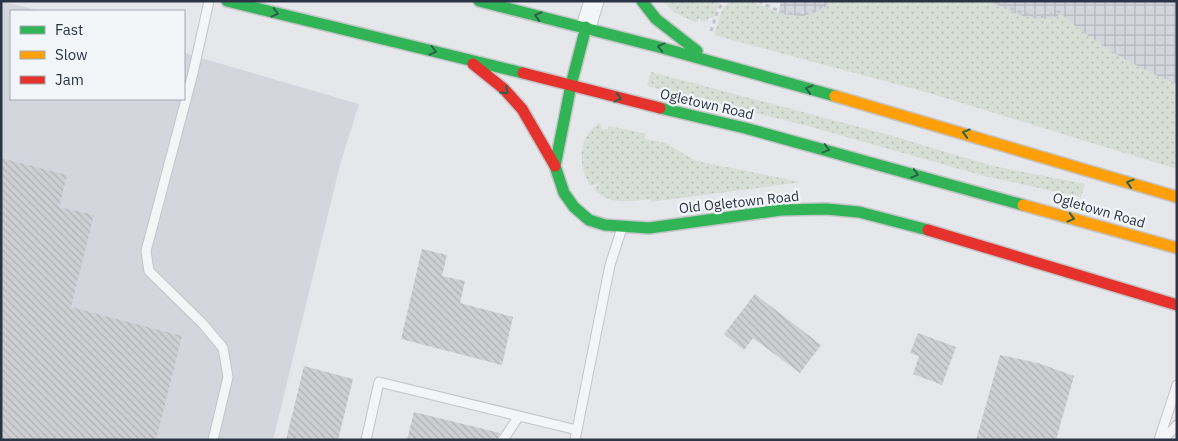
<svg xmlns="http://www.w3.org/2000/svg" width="1178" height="441" viewBox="0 0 1178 441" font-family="'IBM Plex Sans',sans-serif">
  <defs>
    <pattern id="industrial-grid" width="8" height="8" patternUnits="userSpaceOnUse" patternTransform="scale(1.25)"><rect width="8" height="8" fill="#d3d7dd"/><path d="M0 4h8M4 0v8" fill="none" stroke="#b5b9bf"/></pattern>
    <pattern id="grass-dots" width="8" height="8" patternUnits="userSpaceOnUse" patternTransform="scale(1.25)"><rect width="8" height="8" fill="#d6ded5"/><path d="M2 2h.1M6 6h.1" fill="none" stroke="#b8bfb8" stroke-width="1.8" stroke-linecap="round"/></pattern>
    <pattern id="building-back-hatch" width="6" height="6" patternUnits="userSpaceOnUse" patternTransform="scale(1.25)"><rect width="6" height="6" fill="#cdcfd3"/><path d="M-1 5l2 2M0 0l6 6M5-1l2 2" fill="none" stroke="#b0b2b6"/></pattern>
  </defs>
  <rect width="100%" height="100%" fill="#e5e7ea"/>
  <path fill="#d3d7dd" d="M1,1l39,10h-29v88h173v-46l175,51 -19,61 -67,275h-272z"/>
  <path fill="url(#industrial-grid)" d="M781,1h396v148l-403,-119z"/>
  <path fill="url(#grass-dots)" d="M663,1h53l3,2 -6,15 -4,-1 -2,5 -9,-3 -1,4 -23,-11z
    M730,1h22l29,13 22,2 17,-5 12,-10h158c21,11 49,26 71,13 38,32 70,51 116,70v85l-248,-76 -215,-58 8,-25z
    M651,72l231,61 111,33 92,18 -4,13 -97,-21 -176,-50 -161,-40z
    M600,123l2,7 6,-1 1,-3 37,8 -1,5 20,4 31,18 105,21 -151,20 2,-2 -2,-1c-21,2 -40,7 -56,-10l6,-6 -10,3c-12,-21 -13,-50 10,-63z"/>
  <path fill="url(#building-back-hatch)" d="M1,158l66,17 -8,32 35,8 -23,92 111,29 -26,104h-155z
    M422,249l25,6 -5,21 23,5 -5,22 53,14 -11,48 -101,-26z
    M755,294l66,51 -21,28 -47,-35 -9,12 -20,-16z
    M918,333l38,14 -14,38 -29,-11 6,-18 -9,-3z
    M1000,355l38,8 36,13 -18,64h-80z
    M304,366l49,13 -15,61h-52z
    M414,412l86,21 -3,7h-90z"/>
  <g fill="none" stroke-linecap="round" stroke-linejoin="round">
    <defs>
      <path id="lane" d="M209,1l-16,72 -47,178 3,20 54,53 20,24 5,29 -15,63
        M366,440l13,-58 198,48
        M503,440l16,-24
        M575,440l35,-175 12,-37
        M1159,440l18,-55
        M1163,440l14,-15"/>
      <path id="street" d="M586,27l8,-26"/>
      <path id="fast" d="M227,1l296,72
        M479,1l176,45 180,50
        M642,1l14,18 41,32
        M586,27l-15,58 -16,81 9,27 10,14 15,13 16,5 44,3 132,-18 45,-1 33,3 69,18
        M660,108l85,20 278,77"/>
      <path id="slow" d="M835,96l342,101
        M1023,205l154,43"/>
      <path id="jam" d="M473,64l31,25 18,20 33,57
        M523,73l137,35
        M928,230l249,75"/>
    </defs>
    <use href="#lane" stroke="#c3c5c8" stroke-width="11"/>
    <use href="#street" stroke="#c3c5c8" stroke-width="21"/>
    <use href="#fast" stroke="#c3c5c8" stroke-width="14"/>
    <use href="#slow" stroke="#c3c5c8" stroke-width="14"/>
    <use href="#jam" stroke="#c3c5c8" stroke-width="14"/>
    <path stroke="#c3c5ca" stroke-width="3" stroke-dasharray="4 4" stroke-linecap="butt" d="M759,1c14,9 39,18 55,10 5,-2 9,-6 13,-10
      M996,1c19,10 46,23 65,9
      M711,31l7,-21 6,-9"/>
    <use href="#lane" stroke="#f4f5f7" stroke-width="9"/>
    <use href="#street" stroke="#f4f5f7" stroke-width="19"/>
    <use href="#fast" stroke="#30b455" stroke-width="11"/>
    <use href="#slow" stroke="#ff9f0a" stroke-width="11"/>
    <use href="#jam" stroke="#e5322d" stroke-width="11"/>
  </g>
  <defs><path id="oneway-chevron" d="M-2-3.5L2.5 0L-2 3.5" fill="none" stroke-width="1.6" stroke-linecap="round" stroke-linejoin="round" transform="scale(1.25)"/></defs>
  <g stroke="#2c614b">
    <use href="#oneway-chevron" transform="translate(275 13) rotate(14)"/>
    <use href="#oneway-chevron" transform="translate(538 16) rotate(-166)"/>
    <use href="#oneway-chevron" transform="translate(661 47) rotate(-165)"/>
    <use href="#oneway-chevron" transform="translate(433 51) rotate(14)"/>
    <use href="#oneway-chevron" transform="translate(809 89) rotate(-164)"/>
    <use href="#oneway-chevron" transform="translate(505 91) rotate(43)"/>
    <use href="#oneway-chevron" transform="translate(618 98) rotate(14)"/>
    <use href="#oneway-chevron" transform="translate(966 133) rotate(-164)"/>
    <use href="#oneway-chevron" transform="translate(826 149) rotate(15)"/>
    <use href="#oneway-chevron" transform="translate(915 174) rotate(16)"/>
    <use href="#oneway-chevron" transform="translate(1130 183) rotate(-163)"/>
    <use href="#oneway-chevron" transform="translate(1071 218) rotate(15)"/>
  </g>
  <g text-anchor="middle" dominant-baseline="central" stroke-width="4.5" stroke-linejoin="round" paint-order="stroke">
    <g font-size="14" fill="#2a3445" stroke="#f3f6f9">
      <text transform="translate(707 104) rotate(13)">Ogletown Road</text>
      <text transform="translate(739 202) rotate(-6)">Old Ogletown Road</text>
      <text transform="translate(1099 210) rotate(16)">Ogletown Road</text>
    </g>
  </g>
  <rect width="1178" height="441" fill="none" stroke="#2a3445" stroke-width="5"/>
  <rect x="10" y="10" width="175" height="90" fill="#f3f6f9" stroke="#a3a8b1"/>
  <rect x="20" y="26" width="25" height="8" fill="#30b455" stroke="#a3a8b1"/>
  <text x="55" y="35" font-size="15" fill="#2a3445">Fast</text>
  <rect x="20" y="51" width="25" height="8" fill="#ff9f0a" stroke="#a3a8b1"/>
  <text x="55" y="60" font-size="15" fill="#2a3445">Slow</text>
  <rect x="20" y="76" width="25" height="8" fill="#e5322d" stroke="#a3a8b1"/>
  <text x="55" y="85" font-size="15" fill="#2a3445">Jam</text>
</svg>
